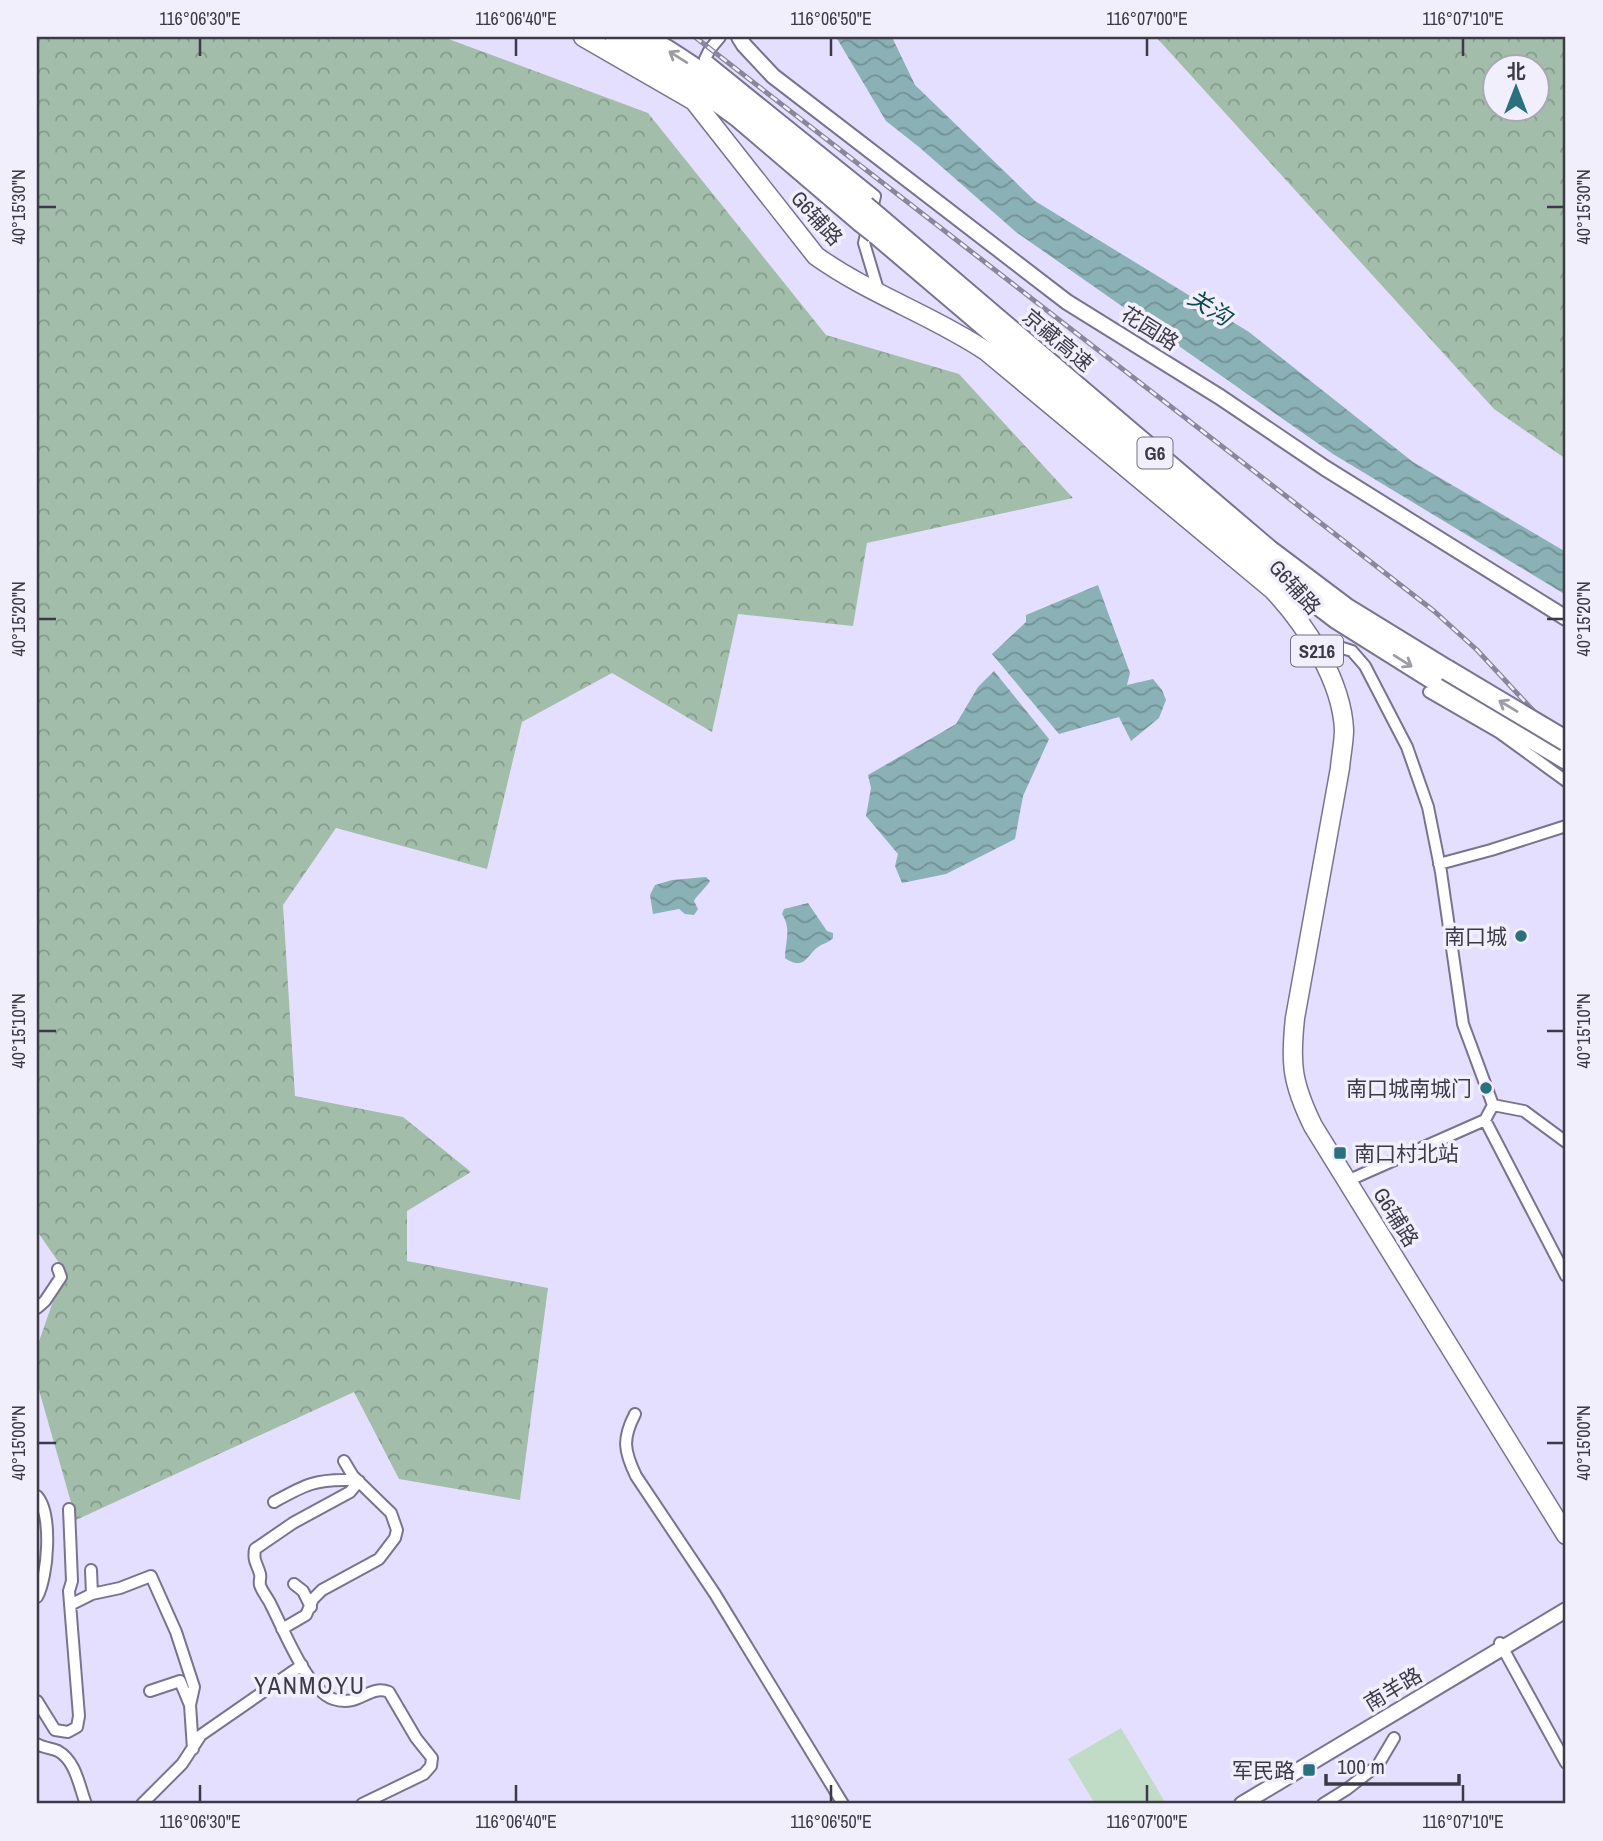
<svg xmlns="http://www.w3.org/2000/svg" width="1603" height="1841" viewBox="0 0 1603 1841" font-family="'Archivo Narrow','Noto Sans SC',sans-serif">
  <defs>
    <pattern id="forest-crowns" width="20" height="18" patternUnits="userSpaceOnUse" patternTransform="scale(1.75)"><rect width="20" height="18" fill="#a2bda9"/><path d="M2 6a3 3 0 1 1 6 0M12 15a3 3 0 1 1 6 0" fill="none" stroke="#859b8b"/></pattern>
    <pattern id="water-waves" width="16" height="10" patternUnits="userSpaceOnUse" patternTransform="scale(1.75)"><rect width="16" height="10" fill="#8ab1b5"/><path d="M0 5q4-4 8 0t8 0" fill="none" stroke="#729195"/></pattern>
  </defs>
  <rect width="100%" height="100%" fill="#e5dfff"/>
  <path fill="#c0dcc7" d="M1121,1728l44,74 -4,2h-66l-27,-45z"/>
  <path fill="url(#forest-crowns)" fill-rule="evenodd" d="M37,37h406l205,76 178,222 133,39 114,124 -206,45 -14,83 -115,-12 -26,118 -100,-59 -90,49 -35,147 -151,-41 -53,77 12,191 108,21 68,55 -64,39v50l141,27 -28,212 -121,-21 -45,-87 -278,128 -39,-137v-36l27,-77 -27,-39z
    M1156,37h410v422l-72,-50zM1494,66h42v42h-42z"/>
  <path fill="url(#water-waves)" d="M836,37h56l23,48 120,116 214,131 164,130 153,90v43l-233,-141 -317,-222 -97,-85 -33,-26z
    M1098,585l32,88 -3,12 26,-6 9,11 4,10 -7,18 -28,23 -12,-24 -60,17 -67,-80 34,-32v-7z
    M994,671l55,68 -26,57 -8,43 -69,35 -44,9 -7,-17 3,-12 -32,-38 5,-28 -3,-13 88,-51 22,-37z
    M706,877l4,4c-5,8 -14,15 -16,20l4,8 -4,6 -9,-1 -6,-5 -26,5 -3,-19 5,-10 17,-5z
    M808,903l19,28 6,2v5c-5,5 -9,5 -15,9 -11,7 -13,25 -33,11 0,-17 7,-28 -3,-44l2,-5z"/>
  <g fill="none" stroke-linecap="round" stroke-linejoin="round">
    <defs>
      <path id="minor" d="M720,37l-10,12 -5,10 170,137 -11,47 15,50
        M1314,644l19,1 19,6 13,15 42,81 21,60 13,65 22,152 30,81 -8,15 -138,61
        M1429,692l71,41 66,48
        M1439,864l52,-14 75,-24
        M1493,1105l31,6 42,31
        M1485,1120l81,156
        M37,1308l8,-7 16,-24 -3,-8
        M635,1414c-13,25 -11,37 1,62l79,118 128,210
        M359,1481l-9,11 -57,31 -38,26c-2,13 2,14 5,25 1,5 -1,6 0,11 2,7 8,13 11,20 12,23 36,85 62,94 27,9 35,-15 56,-7l27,46 16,20 -1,8 -7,8 -62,30
        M37,1496c16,18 11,81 0,101
        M274,1502c29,-16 40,-23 75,-22l4,-4
        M91,1570l1,24
        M294,1584l9,7 8,16
        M70,1605l22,-11 28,-6 31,-12 25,56 18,55 -4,18 3,44
        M282,1629l24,-14 7,-16 9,-9 57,-31 16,-21 2,-8 -6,-17 -38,-37 -9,-15
        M1500,1643l66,120
        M150,1691l30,-10 10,24
        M37,1701l18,29 13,2 9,-5 2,-11 -10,-125 3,-10 -3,-72
        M37,1744c7,4 14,4 21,7 18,10 21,35 28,53
        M142,1804l40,-40 19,-29 101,-70
        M1323,1804l24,-15 31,-24 16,-27"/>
      <path id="tertiary" d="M739,37l5,8 29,31 294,226 153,95 105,71 241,150
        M1242,1804l324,-194"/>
      <path id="primary" d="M583,37l111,64 122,155c53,38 116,59 170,95l287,239c33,35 69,91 71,140 0,12 -3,25 -4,38l-45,250c-5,46 -3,65 18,108l253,409"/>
      <path id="motorway" d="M615,37l78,47 45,33 123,105
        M645,37c81,46 149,109 220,169
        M878,217l391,333 77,58 101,62
        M875,233l385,327 77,59 102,64 127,76"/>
    </defs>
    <use href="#minor" stroke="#79738f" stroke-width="14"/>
    <use href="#tertiary" stroke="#79738f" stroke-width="18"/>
    <use href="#primary" stroke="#79738f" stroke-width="21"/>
    <use href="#motorway" stroke="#79738f" stroke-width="23"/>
    <use href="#minor" stroke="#fff" stroke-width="10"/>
    <use href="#tertiary" stroke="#fff" stroke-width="14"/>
    <use href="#primary" stroke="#fff" stroke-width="18"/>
    <use href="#motorway" stroke="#fff" stroke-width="19"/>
    <defs>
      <path id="rail" d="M695,37l739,574 43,39 89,96"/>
    </defs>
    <use href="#rail" stroke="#8a869b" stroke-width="5"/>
    <use href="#rail" stroke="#f2effc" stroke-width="2.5" stroke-dasharray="8" stroke-linecap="butt"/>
    <defs>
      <path id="motorway-bridge" d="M865,206l13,11
        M861,222l14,11
        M1447,670l119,71"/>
    </defs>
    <use href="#motorway-bridge" stroke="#79738f" stroke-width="23" stroke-linecap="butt"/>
    <use href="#motorway-bridge" stroke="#fff" stroke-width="19"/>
  </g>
  <defs><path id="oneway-shaft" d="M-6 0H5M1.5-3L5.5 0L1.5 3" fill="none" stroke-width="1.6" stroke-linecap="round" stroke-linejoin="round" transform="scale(1.75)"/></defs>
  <g stroke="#9e9ca2">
    <use href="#oneway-shaft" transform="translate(678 57) rotate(-148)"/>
    <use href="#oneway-shaft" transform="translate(1403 661) rotate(32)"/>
    <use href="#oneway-shaft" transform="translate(1508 706) rotate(-149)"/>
  </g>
  <path fill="none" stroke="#3c3a46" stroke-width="2.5" d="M200,38v18M516,38v18M831,38v18M1147,38v18M1463,38v18M38,207h18M1547,207h17M38,619h18M1547,619h17M38,1031h18M1547,1031h17M38,1443h18M1547,1443h17M200,1785v17M516,1785v17M831,1785v17M1147,1785v17M1463,1785v17"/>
  <g fill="#2a707d" stroke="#f2effc" stroke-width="2.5">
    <circle cx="1521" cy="936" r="7"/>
    <circle cx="1486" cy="1088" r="7"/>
    <rect x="1333" y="1146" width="14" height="14" rx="3.5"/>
    <rect x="1302" y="1763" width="14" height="14" rx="3.5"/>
  </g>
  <g text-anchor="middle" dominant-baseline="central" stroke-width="7" stroke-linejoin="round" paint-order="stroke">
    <g fill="#f2effc" stroke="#73707d" stroke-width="2">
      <rect x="1137.5" y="437.5" width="35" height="31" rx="5"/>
      <rect x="1291" y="635.5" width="52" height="31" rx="5"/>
    </g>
    <g font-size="19" font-weight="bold" fill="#3c3a46">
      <text x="1155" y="453">G6</text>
      <text x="1317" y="651">S216</text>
    </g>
    <g font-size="21" fill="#3c3a46" stroke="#f2effc">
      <text transform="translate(817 218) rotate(48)">G6辅路</text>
      <text transform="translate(1150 328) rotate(32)">花园路</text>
      <text transform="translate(1058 340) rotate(40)">京藏高速</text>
      <text transform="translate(1295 587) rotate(48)">G6辅路</text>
      <text transform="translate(1396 1217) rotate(58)">G6辅路</text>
      <text transform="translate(1393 1689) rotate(-31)">南羊路</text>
    </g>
    <g font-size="21" fill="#3c3a46" stroke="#f2effc" text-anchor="end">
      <text x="1507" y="936">南口城</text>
      <text x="1472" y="1088">南口城南城门</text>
      <text x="1354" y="1153" text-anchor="start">南口村北站</text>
      <text x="1295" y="1770">军民路</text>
    </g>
    <g font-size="23" font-style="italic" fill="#0d494e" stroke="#f2effc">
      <text transform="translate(1210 307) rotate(32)">关沟</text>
    </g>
    <g font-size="24" letter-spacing="2" fill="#3c3a46" stroke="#f2effc">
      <text x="310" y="1685">YANMOYU</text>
    </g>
  </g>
  <rect width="1603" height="1841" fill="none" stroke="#f2effc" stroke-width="77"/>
  <g transform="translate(1516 88)"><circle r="33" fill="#f2effc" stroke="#a9a7b3" stroke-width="2"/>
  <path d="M0-5L12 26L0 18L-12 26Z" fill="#2a707d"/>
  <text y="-10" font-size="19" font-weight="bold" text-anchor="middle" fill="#3c3a46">北</text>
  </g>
  <path d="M1326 1774v10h133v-10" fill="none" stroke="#3c3a46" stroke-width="3.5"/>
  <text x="1337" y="1774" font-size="21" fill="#3c3a46" stroke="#f2effc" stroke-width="5" paint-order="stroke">100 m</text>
  <rect x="38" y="38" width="1526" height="1764" fill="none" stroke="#3c3a46" stroke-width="2.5"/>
  <g font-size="18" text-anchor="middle" fill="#3c3a46">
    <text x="200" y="25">116°06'30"E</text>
    <text x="516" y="25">116°06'40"E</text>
    <text x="831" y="25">116°06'50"E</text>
    <text x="1147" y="25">116°07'00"E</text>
    <text x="1463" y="25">116°07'10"E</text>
    <text transform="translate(19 207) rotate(-90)" y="6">40°15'30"N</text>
    <text transform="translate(1584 207) rotate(-90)" y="6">40°15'30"N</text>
    <text transform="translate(19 619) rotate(-90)" y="6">40°15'20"N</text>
    <text transform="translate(1584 619) rotate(-90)" y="6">40°15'20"N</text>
    <text transform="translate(19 1031) rotate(-90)" y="6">40°15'10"N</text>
    <text transform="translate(1584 1031) rotate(-90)" y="6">40°15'10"N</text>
    <text transform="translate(19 1443) rotate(-90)" y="6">40°15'00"N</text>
    <text transform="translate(1584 1443) rotate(-90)" y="6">40°15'00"N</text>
    <text x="200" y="1828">116°06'30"E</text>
    <text x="516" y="1828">116°06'40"E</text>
    <text x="831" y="1828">116°06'50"E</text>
    <text x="1147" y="1828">116°07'00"E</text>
    <text x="1463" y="1828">116°07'10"E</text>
  </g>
</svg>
